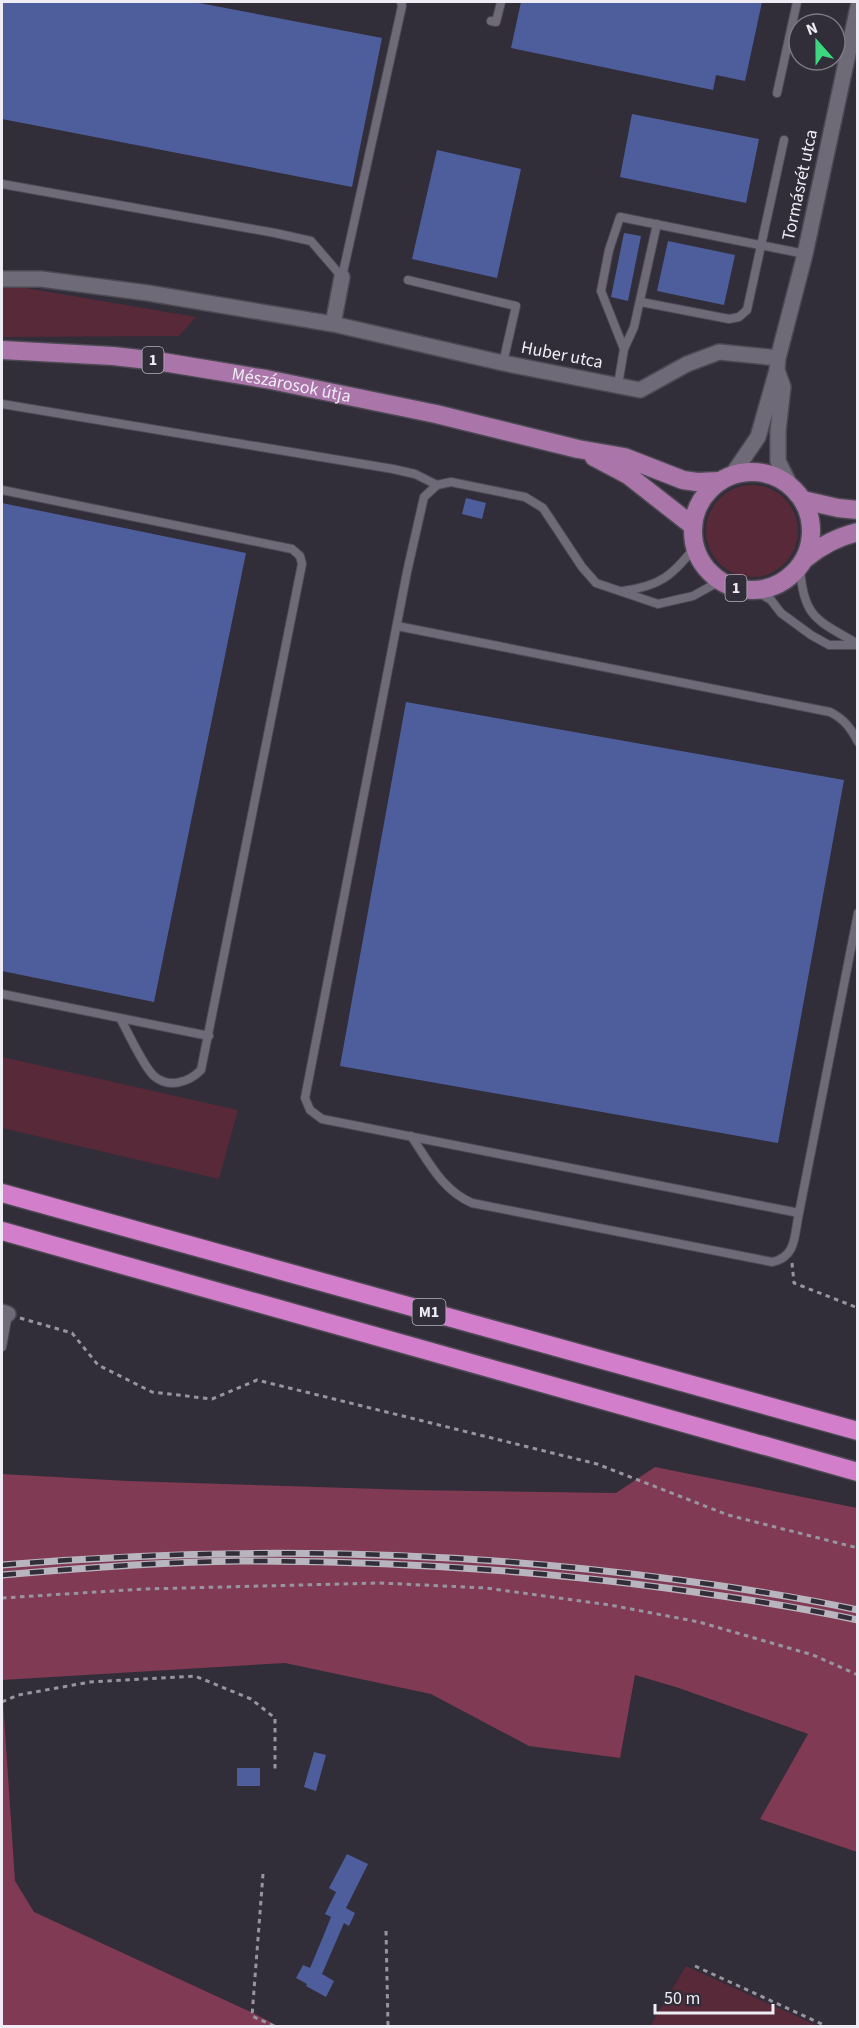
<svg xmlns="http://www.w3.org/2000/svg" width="859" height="2028" viewBox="0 0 859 2028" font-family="'Source Sans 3',sans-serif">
  <rect width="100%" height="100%" fill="#312d39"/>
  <path fill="#582939" d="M2,284l194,33 -17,19 -177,1z
    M706 531a46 46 0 1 1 92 0a46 46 0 1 1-92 0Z
    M2,1057l236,53 -19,69 -217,-51z
    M686,1966l132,60h-168z"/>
  <path fill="#803a53" d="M655,1467l202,41v344l-97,-33 48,-85 -129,-46 -44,-13 -15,83 -91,-12 -98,-52 -146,-31 -283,17v-206l126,7 284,9 204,3z
    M2,1686l13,195 19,31 221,102 23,12h-276z"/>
  <path fill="#4e5e9d" d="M2,2h192l188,36 -30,149 -350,-68z
    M521,2h241l-17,79 -29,-6 -3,15 -202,-42z
    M632,114l127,25 -13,64 -126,-26z
    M437,150l84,19 -24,109 -85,-19z
    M624,233l17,3 -13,65 -17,-4z
    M668,241l67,14 -11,50 -67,-14z
    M466,498l20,5 -4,16 -20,-5z
    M2,503l244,50 -92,449 -152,-31z
    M406,702l438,78 -66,363 -438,-77z
    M314,1752l12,3 -10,36 -12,-4z
    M237,1768h23v18h-23z
    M347,1854l21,10 -22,44 9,5 -6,13 -5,-3 -22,51 12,7 -8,16 -20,-11 1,-2 -11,-6 7,-13 7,3 13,-31 8,-20 -6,-3 11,-22 -7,-4z"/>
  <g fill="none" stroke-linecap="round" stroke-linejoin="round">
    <defs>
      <path id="service" d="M491,21l5,1 5,-20
        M777,93l20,-91
        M2,184l273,49 36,8 31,36
        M342,277l60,-271 -1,-4
        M408,280l108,26 -13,57
        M641,302l88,17 10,-2 8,-7 37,-170
        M624,349l10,-22 23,-103
        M618,385l6,-36 -23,-58 8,-41 11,-33 185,37
        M2,404l391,65 22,5 22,11
        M2,490l290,59 8,7 2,8 -101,506c-12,12 -32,19 -47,6 -11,-10 -26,-44 -34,-58
        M800,567c3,51 17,53 58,77
        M623,591c37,-5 49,-15 72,-44
        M756,591l15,9 10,13 30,22 18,10h29
        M397,626l433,86c14,7 21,16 28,30
        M2,994l207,42
        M411,1136c18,26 31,54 61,67l300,59c25,-5 22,-27 27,-49l-477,-94 -12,-9 -5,-12 102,-526 17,-75 13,-12 14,-3 74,15 18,11 39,59 14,16 62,21 35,-8 27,-15
        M799,1213l59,-300
        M2,1347l6,-33"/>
      <path id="minor" d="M2,279h39l107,14 185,31 170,39 137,27 47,-26 32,-12 59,6
        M333,324l9,-47
        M777,370l6,17 -5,44v30l12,24
        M732,475l26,-38 19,-67 1,-12 27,-104 53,-247
        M2,1312l6,2"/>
      <g id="primary">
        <path id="s1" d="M2,350l111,6 44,5 109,18 170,35 142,35 46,8 59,23 14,2 24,-1"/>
        <path d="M594,457l34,18 65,51"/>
        <circle cx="752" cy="531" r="59"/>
        <path d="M803,500l35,8 20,2"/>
        <path d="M806,558c16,-13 31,-21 52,-26"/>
      </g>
      <path id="motorway" d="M2,1193l856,238
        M2,1231l856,241"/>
    </defs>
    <use href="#service" stroke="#4c4953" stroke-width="10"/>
    <use href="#minor" stroke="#4c4953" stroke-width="18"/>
    <use href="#primary" stroke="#4c4953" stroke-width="21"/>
    <use href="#motorway" stroke="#4c4953" stroke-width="21"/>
    <path stroke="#9995a0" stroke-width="3" stroke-dasharray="4.5 4.5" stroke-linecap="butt" d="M792,1263l2,20 64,25
      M20,1318l52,15 26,32 54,27 60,7 45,-19 340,84 131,51 130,33
      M2,1598l142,-9 236,-6 106,5 124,17 89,17 114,33 45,20
      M2,1702l16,-7 72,-13 105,-6 56,23 24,19v55
      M263,1874l-11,142 22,10
      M386,1931l2,95
      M695,1966l131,60"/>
    <use href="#service" stroke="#6f6a78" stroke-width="8"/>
    <use href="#minor" stroke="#6f6a78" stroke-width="15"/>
    <use href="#primary" stroke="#aa76aa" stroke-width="18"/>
    <use href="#motorway" stroke="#d27ecb" stroke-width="18"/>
    <defs>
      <path id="rail" d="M2,1565c228,-19 449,-16 677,15 59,8 120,17 179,30
        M2,1575c79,-7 159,-13 239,-14 142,0 284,8 425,27 64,9 128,18 192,32"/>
    </defs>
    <use href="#rail" stroke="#b9b5bf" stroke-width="7"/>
    <use href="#rail" stroke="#312d39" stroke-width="4.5" stroke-dasharray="14" stroke-linecap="butt"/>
  </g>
  <g text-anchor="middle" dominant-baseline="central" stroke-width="4.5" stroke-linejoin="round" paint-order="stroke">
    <g fill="#312d39" stroke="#b6b3bd" stroke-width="1.5">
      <rect x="142.5" y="347" width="21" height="26" rx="4.5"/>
      <rect x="725.5" y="575" width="21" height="26" rx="4.5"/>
      <rect x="412.5" y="1299" width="33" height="26" rx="4.5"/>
    </g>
    <g font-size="16" font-weight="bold" fill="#efecf5">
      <text x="153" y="360">1</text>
      <text x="736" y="588">1</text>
      <text x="429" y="1312">M1</text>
    </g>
    <g font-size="18" fill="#efecf5" stroke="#312d39">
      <text transform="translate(800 185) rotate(-78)">Tormásrét utca</text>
      <text transform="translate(562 355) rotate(11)">Huber utca</text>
      <text stroke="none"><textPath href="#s1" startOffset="292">Mészárosok útja</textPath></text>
    </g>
  </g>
  <rect width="859" height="2028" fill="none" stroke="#efecf5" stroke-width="6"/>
  <g transform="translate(817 42) rotate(339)"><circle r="28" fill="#312d39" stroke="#7d7984" stroke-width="1.5"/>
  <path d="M0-4.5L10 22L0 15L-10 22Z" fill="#3cd77e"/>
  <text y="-9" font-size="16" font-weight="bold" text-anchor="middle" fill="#efecf5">N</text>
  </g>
  <path d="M655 2004v9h118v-9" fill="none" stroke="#efecf5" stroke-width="3"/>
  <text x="664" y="2004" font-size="18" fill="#efecf5" stroke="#312d39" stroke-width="4.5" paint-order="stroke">50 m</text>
</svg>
